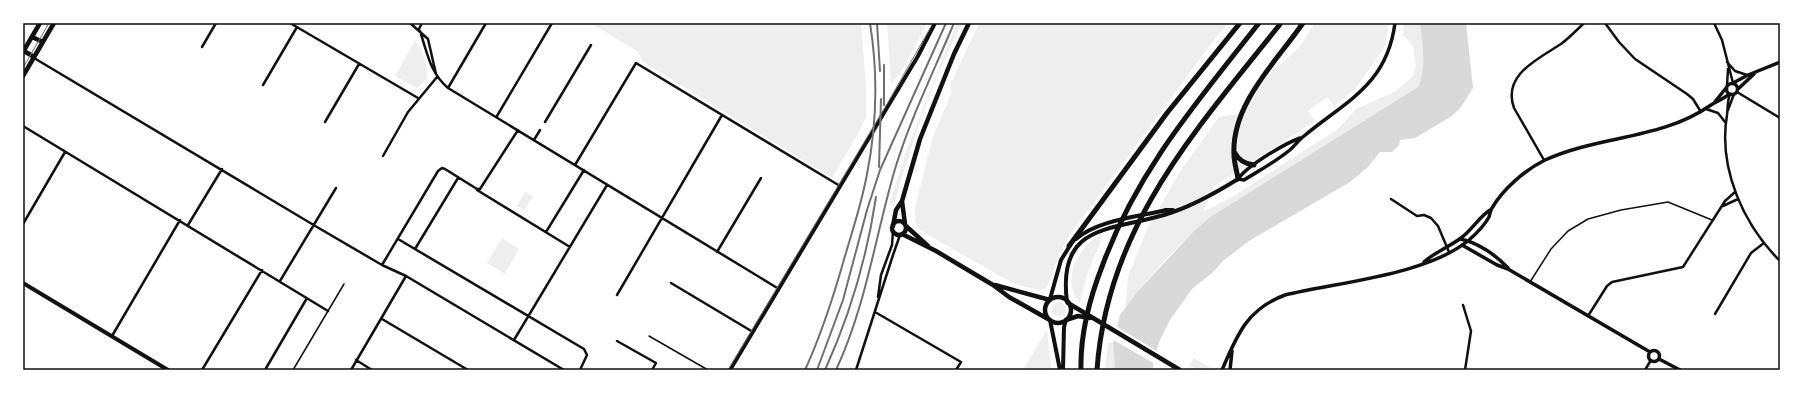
<svg xmlns="http://www.w3.org/2000/svg" width="1803" height="393" viewBox="0 0 1803 393" font-family="'Work Sans',sans-serif">
  <rect width="100%" height="100%" fill="#fff"/>
  <path fill="#eee" d="M591,23h270l5,63v31l-7,15 -27,46 -189,-116 -5,-10z
    M887,23h40l-23,44 -13,17z
    M957,23h5c-30,58 -51,120 -68,183l-5,-1 18,-56z
    M980,23h248l-11,13 -146,197 -11,19 -13,36 -8,2 -25,-6 -84,-48 -12,-8 -3,-7v-14l17,-68 20,-47 -2,-4 1,-5 19,-41z
    M1315,23h74l-3,22 -30,43 -22,18 -7,-9 -19,14 7,10 -100,65 -12,26 29,-15 106,-68 18,-20 40,-18 17,-15 3,-10 -3,-20 -10,-11 1,-12h16c2,21 7,45 -2,64l-208,130c-31,27 -61,59 -85,92l3,-32 19,-48 34,-59 38,-53 19,-3 11,-10 8,-15 15,-18 27,-23z
    M415,41c9,10 13,25 12,38l-10,9 -22,-12z
    M525,192l8,5 -9,13 -7,-4z
    M1099,235h4l-16,40 -7,28c-20,-22 -2,-55 19,-68z
    M502,238l17,11 -14,25 -18,-11z
    M1052 309a7 7 0 1 1 14 0a7 7 0 1 1-14 0Z
    M1047,330l4,40h-28z
    M1108,343h5l2,27h-10z
    M1194,358l17,10 -10,2 -12,-4z"/>
  <path fill="#d9d9d9" d="M1420,23h46l7,65 -12,19 -9,9 -37,22 -15,2 -1,5 -7,7h-12l-12,15 -18,15 -101,59 -26,20 -11,12 -20,16 -22,31 -10,20 -7,23v7h-38l-2,-27 7,-28 18,-24 56,-60 16,-14 208,-130c9,-19 4,-43 2,-64z"/>
  <path fill="#fff" d="M1116,326l42,26 -3,12 -43,-25z"/>
  <g fill="none" stroke-linecap="round" stroke-linejoin="round">
    <path stroke="#111" stroke-width="1.5" d="M1530,282l21,-33 17,-18 20,-12 33,-9 47,-8 44,18
      M649,336l59,34
      M293,370l51,-86"/>
    <path stroke="#111" stroke-width="2.5" d="M290,23l128,75
      M410,23l18,16 8,35
      M1605,23l14,19 16,17 52,35 6,5 8,13
      M1714,23l8,17 11,43
      M419,29l3,-6
      M420,31c7,21 10,42 28,57l331,201
      M202,47l14,-24
      M34,58l283,169 65,38 24,11 158,94
      M1727,62l8,9 12,4
      M263,85l34,-58
      M1727,86l1,-17
      M448,88l38,-65
      M1737,92l43,26
      M1730,94c-3,8 -2,14 -3,21 -9,53 16,109 53,146
      M1706,109l12,4 7,9
      M1728,110l6,-16
      M497,116l55,-93
      M325,122l34,-58
      M545,122l46,-77
      M23,126l305,185
      M534,140l6,-10
      M383,156l25,-44 29,-35
      M1544,160l-30,-52c-12,-33 24,-49 47,-64 8,-6 16,-14 23,-21
      M575,165l61,-102 204,123
      M477,190l93,57
      M1391,199l26,17 7,-1 7,3 7,8 11,26
      M1723,206l15,-7
      M23,224l42,-72
      M188,225l34,-56
      M546,232l38,-62
      M398,239l186,110 3,6 -7,15
      M415,249l43,-71
      M717,252l44,-74
      M382,265l56,-94 4,-3 3,1 32,20h3l38,-59
      M280,281l56,-93
      M671,283l82,49
      M617,295l105,-180
      M878,297l3,-22 11,-30 1,-14
      M1463,305l8,26 -6,39
      M875,312l86,50 -5,8
      M1715,314l36,-61 13,-10
      M1588,316l19,-30 5,-4 71,-15 42,-66 10,-9
      M382,319l86,51
      M112,336l68,-116
      M514,340l93,-155
      M617,341l39,22 -4,7
      M356,360l16,10
      M202,370l60,-100
      M265,370l42,-72
      M351,370l55,-94
      M856,370l37,-115 7,-20
      M1645,370l6,-10"/>
    <path stroke="#111" stroke-width="3.5" d="M1733,83l15,-8 32,-13
      M1726.5 89a5.5 5.5 0 1 1 11 0a5.5 5.5 0 1 1-11 0Z
      M1738,89l16,-15
      M1714,103l12,-15
      M1238,179l6,1c16,-10 33,-19 47,-31 4,-4 8,-9 13,-13 42,-35 83,-51 91,-113
      M1238,179c10,-14 46,-35 62,-41
      M1460,239c17,3 36,16 48,29
      M1462,245l35,20 11,4 142,83
      M1424,262c11,-10 25,-15 37,-24 11,-8 18,-21 29,-28
      M1648.5 356a5.5 5.5 0 1 1 11 0a5.5 5.5 0 1 1-11 0Z
      M1659,359l21,11
      M1222,370c15,-35 25,-61 63,-75 54,-13 142,-20 184,-55 8,-7 15,-14 20,-23 1,-3 1,-6 3,-9 11,-19 33,-38 53,-48 55,-25 116,-20 166,-55 6,-4 13,-6 18,-11
      M1230,370l2,-19"/>
    <path stroke="#111" stroke-width="4" d="M1076,239c22,-19 61,-22 90,-29h7
      M23,283l145,87
      M1050,299l11,-39 10,-16
      M1067,302c-10,-78 42,-71 97,-87 27,-8 50,-21 74,-36
      M1050,320l10,50
      M730,370l188,-314 17,-33
      M1063,370l1,-43 2,-7"/>
    <path stroke="#111" stroke-width="4.5" d="M32,37l11,5
      M24,51l10,6
      M23,52l17,-29
      M23,76l31,-53
      M902,201l3,23
      M892 228a7 7 0 1 1 14 0a7 7 0 1 1-14 0Z
      M893,226l3,-16 6,-9 18,-62 34,-85 15,-31
      M906,226l22,20
      M902,234l34,17 57,34 16,12 39,22
      M995,285l55,15
      M1045 310a13 13 0 1 1 26 0a13 13 0 1 1-26 0Z
      M1068,303l112,67
      M1066,320l12,-4 12,2"/>
    <path stroke="#111" stroke-width="5" d="M1235,153c4,8 10,11 19,12
      M1238,179c-1,-8 -4,-16 -4,-24 -3,-51 43,-94 69,-132
      M1069,246l98,-133 73,-90
      M1081,370c-1,-36 9,-73 22,-106 35,-95 95,-163 156,-241
      M1097,370c10,-144 99,-240 184,-347"/>
    <path stroke="#707070" stroke-width="1" d="M23,68l26,-45
      M728,370l159,-266 46,-81"/>
    <path stroke="#707070" stroke-width="2" d="M877,23l3,48
      M884,65v40
      M879,167l2,-68
      M805,370c17,-37 29,-75 40,-114 8,-27 17,-54 22,-82 10,-50 11,-101 3,-151
      M817,370l26,-70 24,-90 13,-40 66,-147
      M825,370c25,-55 42,-113 51,-173
      M836,370c30,-64 39,-133 59,-201 15,-50 39,-98 59,-146"/>
  </g>
  <rect width="1803" height="393" fill="none" stroke="#ffffff" stroke-width="48"/>
  <rect x="24" y="24" width="1755" height="345" fill="none" stroke="#111" stroke-width="1.5"/>
</svg>
